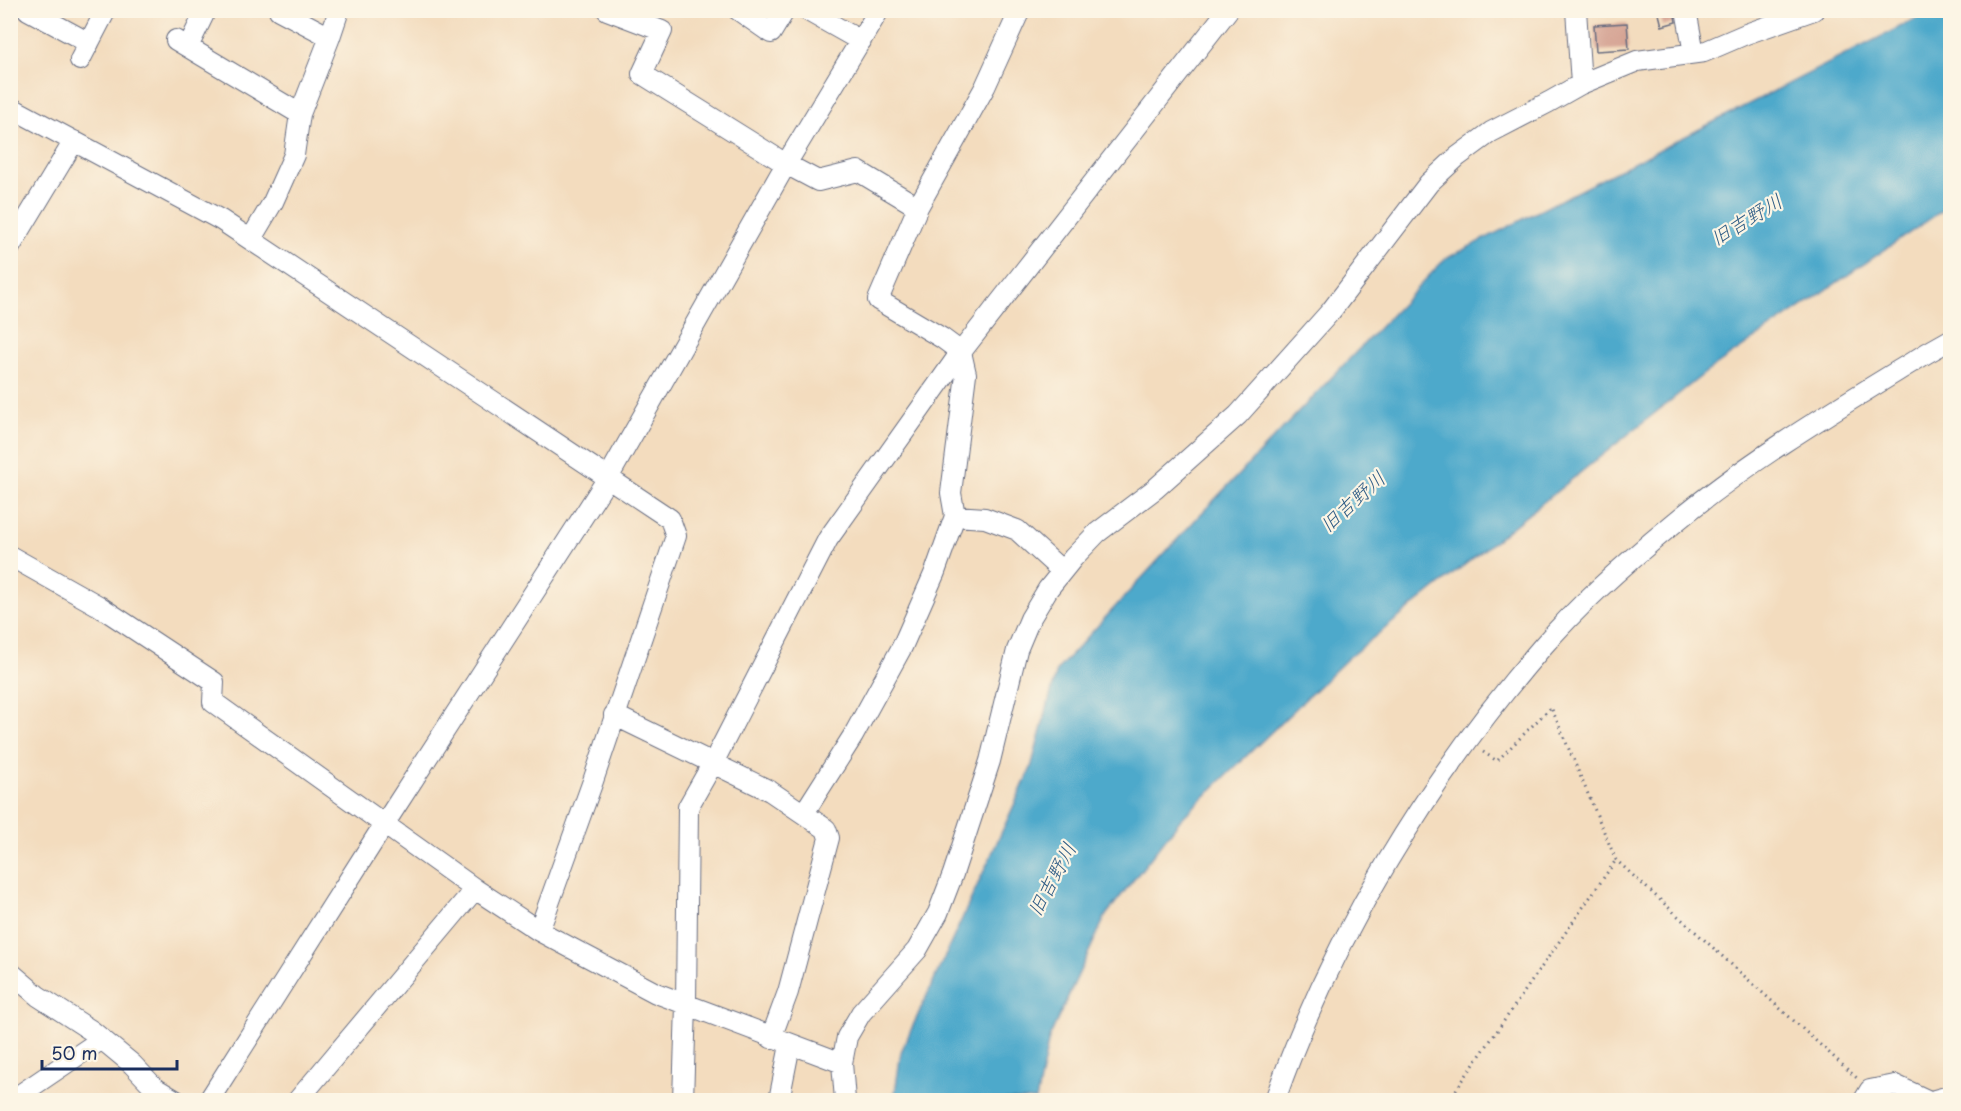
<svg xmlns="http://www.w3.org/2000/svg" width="1961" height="1111" viewBox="0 0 1961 1111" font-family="'Playpen Sans','Klee One',sans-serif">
  <rect width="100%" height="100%" fill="#fcf5e5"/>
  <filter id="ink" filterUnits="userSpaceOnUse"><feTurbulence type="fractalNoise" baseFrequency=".0167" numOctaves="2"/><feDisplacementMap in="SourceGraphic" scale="12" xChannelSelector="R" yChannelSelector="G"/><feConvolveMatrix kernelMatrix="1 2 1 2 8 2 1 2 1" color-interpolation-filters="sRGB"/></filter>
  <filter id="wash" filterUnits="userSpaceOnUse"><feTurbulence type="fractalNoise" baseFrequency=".008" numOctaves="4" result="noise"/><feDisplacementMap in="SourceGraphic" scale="24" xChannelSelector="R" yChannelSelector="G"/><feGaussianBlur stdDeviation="1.35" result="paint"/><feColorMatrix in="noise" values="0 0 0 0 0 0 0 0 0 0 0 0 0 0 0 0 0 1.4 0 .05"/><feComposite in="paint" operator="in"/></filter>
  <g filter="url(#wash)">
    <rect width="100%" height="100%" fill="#f3dcbe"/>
    <path fill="#4da9cb" stroke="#346c94" stroke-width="1.5" d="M1931,11h19v194l-245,168 -357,285 -167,161 -75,96 -57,123 -13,62h-142l7,-48 130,-284 26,-98 140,-152 248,-259z"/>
    <g id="blocks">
      <path fill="#d6a494" d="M1658,10h16l2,12 -14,4z
        M1627,23l2,26 -33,2 -2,-26z"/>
    </g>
  </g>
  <g filter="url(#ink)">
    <use href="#blocks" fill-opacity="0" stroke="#676c80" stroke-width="1.5"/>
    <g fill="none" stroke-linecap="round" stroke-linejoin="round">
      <defs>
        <path id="minor" d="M28,10l61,33
          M279,10l51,27
          M607,10l55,21 -20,43 144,90 32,17 40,-10 60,36
          M738,10l33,23 14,-23
          M806,10l55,31
          M1576,10l5,74
          M1686,10l8,43
          M176,40l124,74
          M188,47l18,-37
          M80,60l26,-50
          M10,107l211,113 449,299 6,17 -83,245 -54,150
          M251,239l22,-37 21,-47 6,-41 30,-77 9,-27
          M10,247l64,-106
          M955,516l30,2 32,12 45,41
          M10,556l89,50 115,76 -1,20 262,187 64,42 117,62 186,70
          M614,715l156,76 56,38 3,9 -41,154 -17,46
          M804,813l49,-77 49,-89 33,-75 20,-56 -4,-23 15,-119 -5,-22 -19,-14 -64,-38 40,-93 67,-120 35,-77
          M10,972l28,24 54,35 40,33 23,24 20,12
          M12,1100l90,-61
          M209,1100l176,-277 223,-345 178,-314 93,-154
          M298,1100l177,-211
          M683,1100l3,-95 2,-198 25,-44 115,-224 133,-187 267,-342
          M779,1100l11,-55
          M845,1100l-3,-37 5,-26 14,-24 56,-63 21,-37 15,-39 37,-113 27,-111 13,-31 18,-30 25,-31 24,-25 58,-44 83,-74 93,-104 98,-128 28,-26 34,-25 58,-30 32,-18 56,-23 67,-9 42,-18 68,-24
          M1275,1100c57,-164 155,-323 268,-454 39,-45 85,-85 130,-122 79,-66 168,-118 254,-171l23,-13
          M1864,1100l6,-10 25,-5 32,15
          M1935,1100l15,-4"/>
      </defs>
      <use href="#minor" stroke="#676c80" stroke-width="22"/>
      <path stroke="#676c80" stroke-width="3" stroke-dasharray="1.5 4.5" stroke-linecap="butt" d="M1483,752l14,9 54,-54 65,153 242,219
        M1449,1100l167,-240"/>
      <use href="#minor" stroke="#fff" stroke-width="20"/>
    </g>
  </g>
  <g text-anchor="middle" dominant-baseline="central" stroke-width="4.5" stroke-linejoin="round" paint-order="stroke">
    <g font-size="20" font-style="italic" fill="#2c5a84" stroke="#fcf5e5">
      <text transform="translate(1746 219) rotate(-31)">旧吉野川</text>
      <text transform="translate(1352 501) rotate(-42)">旧吉野川</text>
      <text transform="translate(1051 879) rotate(-62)">旧吉野川</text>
    </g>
  </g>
  <rect width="1961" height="1111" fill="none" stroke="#fcf5e5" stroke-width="36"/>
  <path d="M42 1060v9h135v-9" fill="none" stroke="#1b2f5e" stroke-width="3"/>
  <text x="51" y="1060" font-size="18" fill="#1b2f5e" stroke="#fcf5e5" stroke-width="4.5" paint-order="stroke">50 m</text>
</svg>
